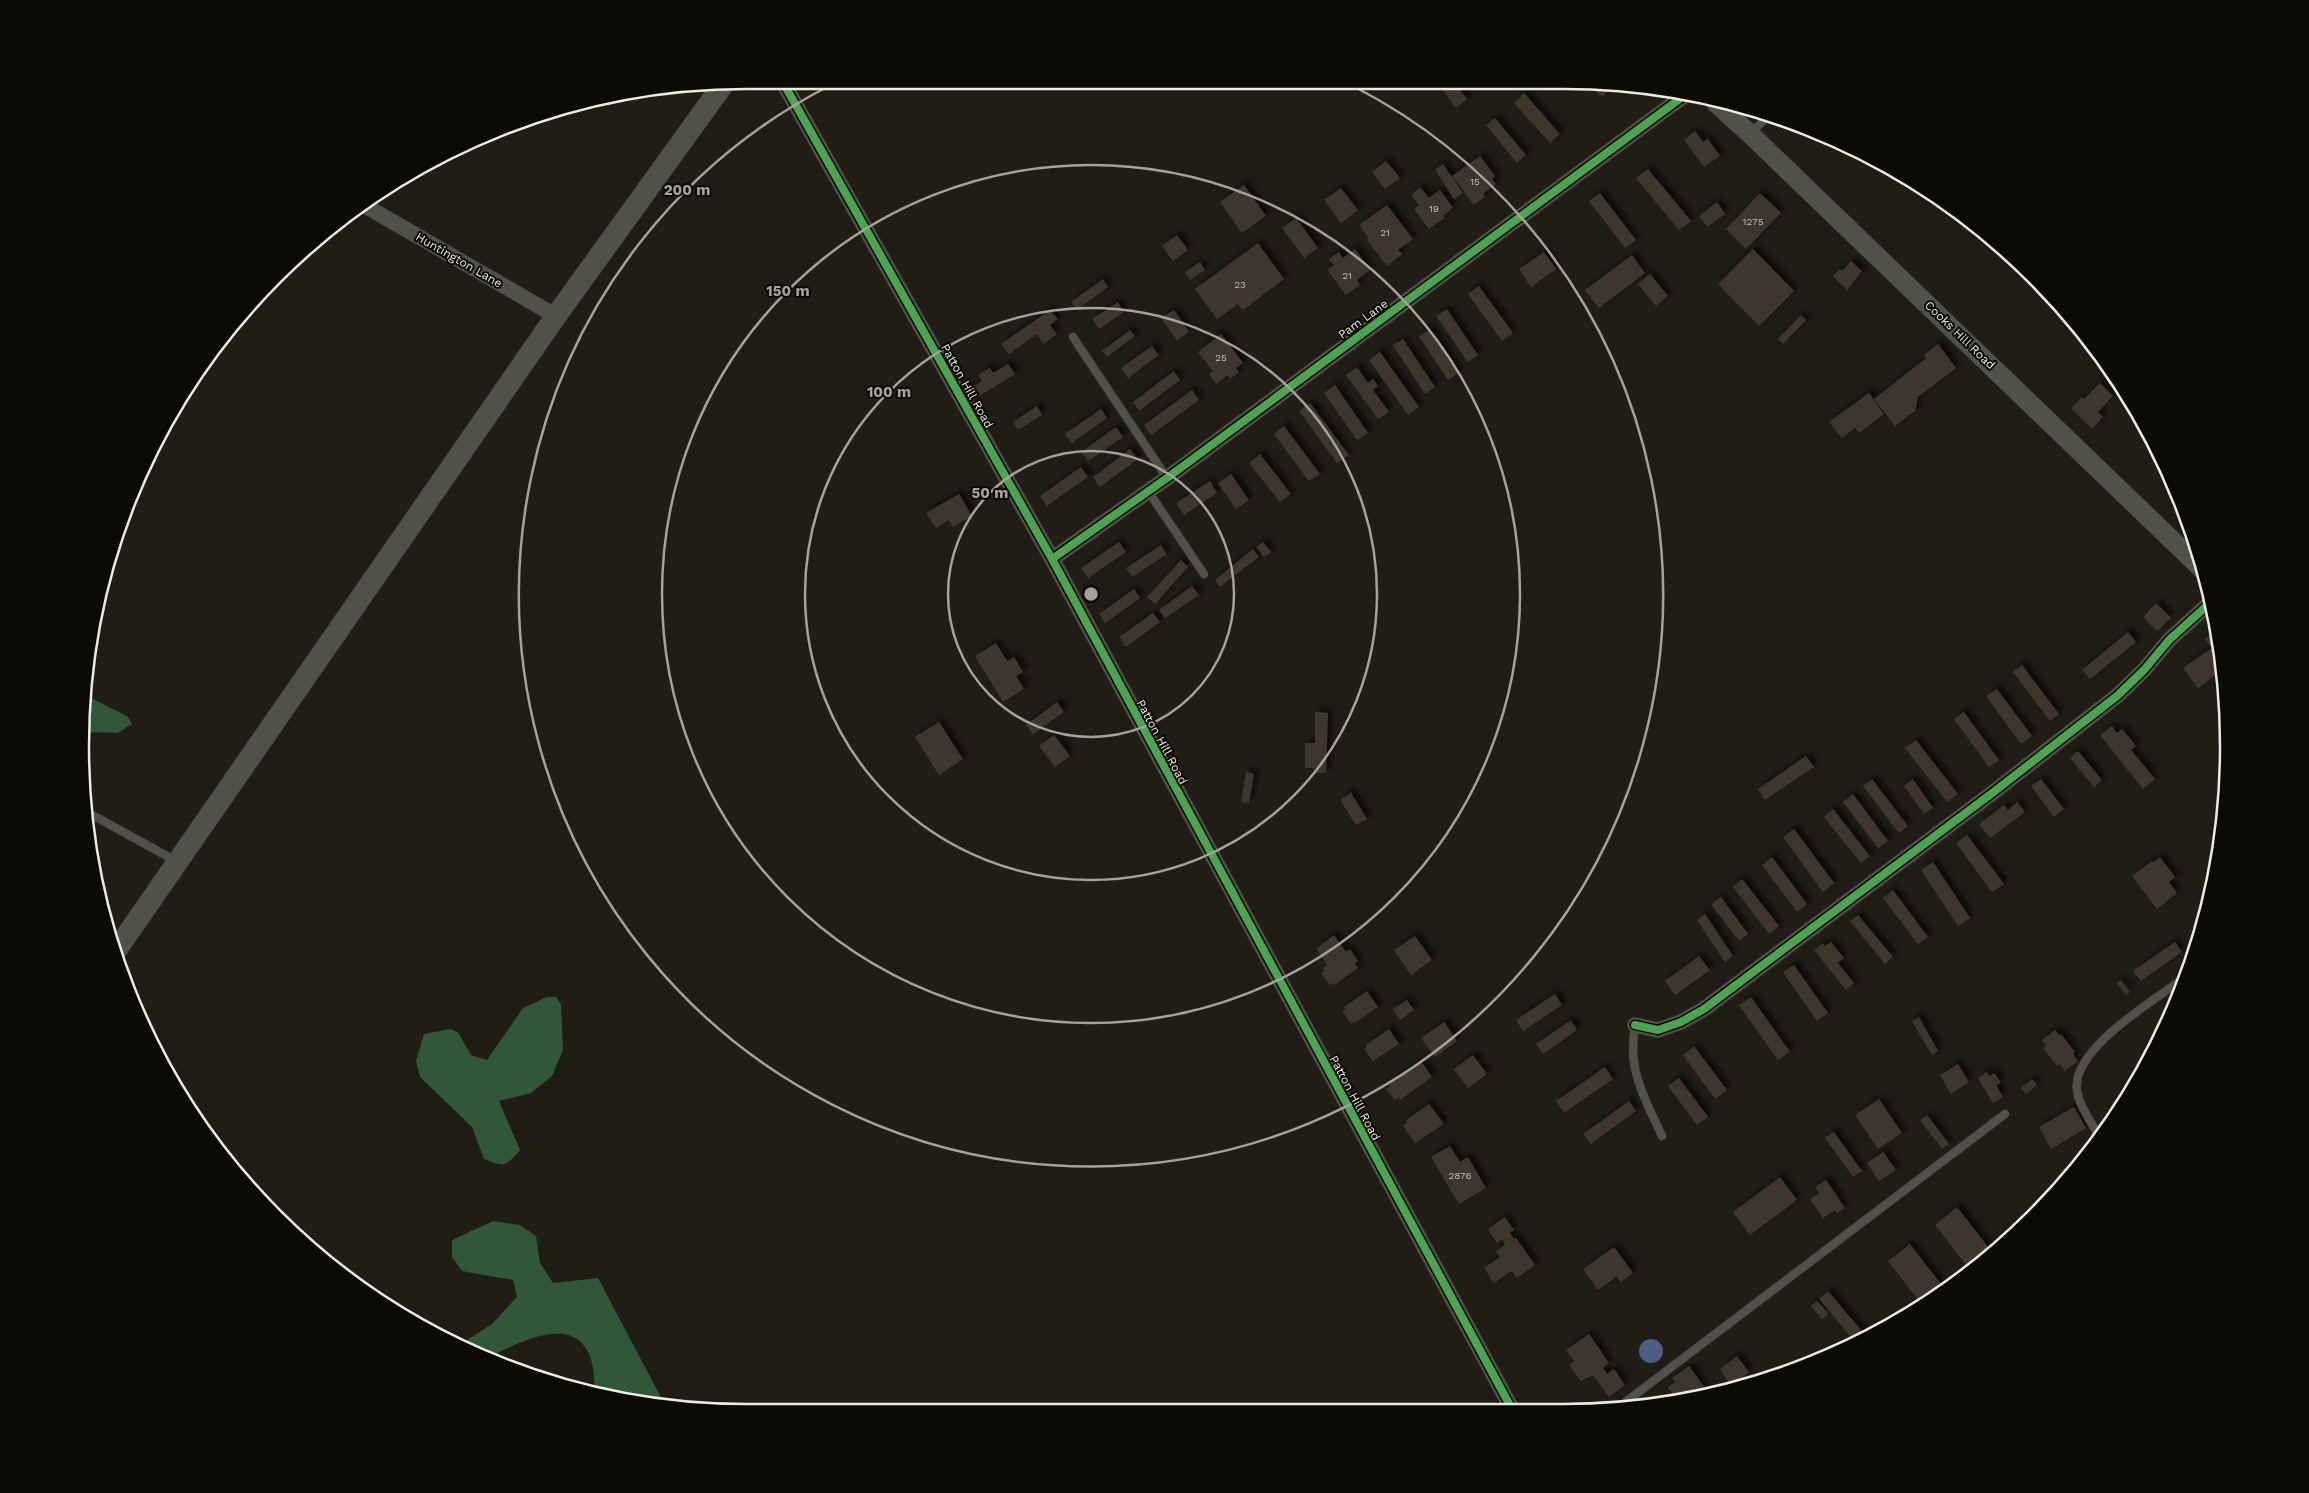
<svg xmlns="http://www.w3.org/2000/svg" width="2309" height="1493" viewBox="0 0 2309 1493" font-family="'Work Sans',sans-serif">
  <defs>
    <filter id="shadow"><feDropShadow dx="4.5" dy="-4.5" stdDeviation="2.5" flood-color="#0009"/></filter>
  </defs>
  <rect width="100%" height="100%" fill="#1f1d16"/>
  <path fill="#325639" d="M83,694l44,22 5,8 -14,9 -36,-1z
    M547,997h9l5,7 2,46 -11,26 -21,17 -32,8 21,49c-14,17 -16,17 -36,9l-12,-32 -52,-50 -4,-16 8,-27 26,-5 8,3 13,23 16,5 36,-52z
    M493,1221l27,4 16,11 4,27 13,20 45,-5 68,129 -71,-17c-1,-9 -1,-19 -3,-27 -13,-54 -75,-20 -106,-4l-25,-15 31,-20 25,-27 -4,-17 -51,-9 -10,-14v-17z"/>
  <path fill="#4c5f82" d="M1639 1351a12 12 0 1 1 24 0a12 12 0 1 1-24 0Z"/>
  <path fill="#3e362e" filter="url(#shadow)" d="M1440,86h17l10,13 -11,9z
    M1591,86h22l-11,11z
    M1524,93l36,41 -10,9 -36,-40z
    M1495,118l31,37 -9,8 -31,-38z
    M1812,129l6,2 14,8 -5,5z
    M1695,131l8,11 5,-3 12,17 -16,11 -20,-27z
    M1480,156l15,20 -3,3 4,5 -13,10 2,3 -11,8 -22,-29z
    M1386,161l14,17 -15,11 -13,-17z
    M1443,164l20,29 -9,6 -19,-29z
    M1648,169l43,52 -12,9 -43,-52z
    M1244,185l22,31 -24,17 -22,-31z
    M1420,187l9,11 11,-8 13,18 -10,8 2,2 -16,11 -15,-20 5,-4 -8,-10z
    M1341,188l17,22 -17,13 -17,-23z
    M1600,193l36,47 -11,8 -36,-47z
    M1760,193l21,20 -35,36 -20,-20z
    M1717,202l8,12 -18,13 -8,-11z
    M1387,205l26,34 -15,11 4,4 -15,12 -20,-26 2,-2 -10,-13z
    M1296,218l22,30 -14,10 -22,-30z
    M1177,235l11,15 -15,11 -11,-15z
    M1258,243l26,36 -41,31 -5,-6 -21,15 -22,-30z
    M1355,249l15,21 -13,10 3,5 -14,10 -19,-25 7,-5 -5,-6 10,-7 4,6z
    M1753,249l41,42 -35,35 -41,-42z
    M1544,252l12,17 -25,18 -12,-18z
    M1632,255l13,18 -46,35 -14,-18z
    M1851,261l11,10 -15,19 -14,-14 7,-7 2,2z
    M1200,262l5,8 -15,10 -5,-8z
    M1650,274l18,22 -12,10 -18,-22z
    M1103,279l5,8 -31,23 -6,-8z
    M1479,286l34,47 -11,8 -34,-47z
    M1118,302l6,10 -25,17 -7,-10z
    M1447,309l31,46 -10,7 -32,-46z
    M1050,310l8,9 -8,6 7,9 -13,10 -7,-10 -28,20 -8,-10z
    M1174,310l15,22 -12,8 -16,-22z
    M1801,315l5,5 -23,24 -5,-5z
    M1430,329l29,44 -11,7 -29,-44z
    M1130,330l5,6 -28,21 -5,-6z
    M1221,334l22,29 -7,5 3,4 -9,7 -2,-4 -12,9 -7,-10 4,-3 -15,-19z
    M1403,339l32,48 -10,7 -32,-49z
    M1938,344l18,24 -38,29 -3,14 -20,15 -21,-27 52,-41 -2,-3z
    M1152,346l7,9 -31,23 -7,-10z
    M1380,352l39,55 -11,8 -39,-55z
    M1008,364l7,10 -37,23 -6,-10 10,-6 -4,-6 12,-7 3,5z
    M1357,367l11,16 5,-4 5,7 -5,4 16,22 -11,7 -32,-44z
    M1174,371l6,9 -41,31 -6,-9z
    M2100,383l13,13 -15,16 5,5 -11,12 -21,-21 11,-11 2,2z
    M1335,385l33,48 -11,7 -33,-47z
    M1192,390l7,10 -48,35 -7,-10z
    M1869,393l15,21 -25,19 -4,-5 -13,10 -13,-16z
    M1310,403l39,52 -12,8 -38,-52z
    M1037,406l5,9 -24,15 -5,-8z
    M1101,409l6,9 -35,25 -7,-9z
    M1284,426l36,48 -11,7 -35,-47z
    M1116,427l7,10 -35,24 -7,-9z
    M1130,449l8,10 -38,28 -7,-10z
    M1260,454l31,40 -11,8 -31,-39z
    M1081,467l7,10 -41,29 -7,-10z
    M1231,474l18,26 -13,9 -18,-26z
    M1210,481l7,12 -33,22 -8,-12z
    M959,494l13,22 -19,11 -4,-7 -13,8 -10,-15z
    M1119,542l7,10 -38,26 -7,-10z
    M1263,542l8,10 -7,5 -8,-10z
    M1161,545l6,9 -35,23 -6,-9z
    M1253,549l6,8 -39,30 -5,-7z
    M1181,560l7,7 -33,37 -8,-7z
    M1192,586l7,9 -34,23 -6,-8z
    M1134,589l6,9 -35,25 -6,-9z
    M2156,603l15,15 -14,13 -14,-14z
    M1153,613l7,9 -34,25 -7,-10z
    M2217,630l7,39 -26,19 -15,-20 29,-20 -7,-9z
    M2128,632l8,10 -46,37 -8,-9z
    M996,643l11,18 7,-4 9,15 -7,4 8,13 -21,13 -28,-46z
    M2022,665l37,49 -9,7 -37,-49z
    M1997,689l35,47 -11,8 -35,-48z
    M1057,702l7,10 -31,22 -7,-9z
    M1315,712l13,1 -2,60h-12v-5h-9v-25h10z
    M1964,712l35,48 -10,7 -35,-48z
    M939,722l24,37 -24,16 -24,-38z
    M2112,726l5,7 5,-4 14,17 -5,4 24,29 -12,10 -43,-54z
    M1054,735l16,21 -15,11 -16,-21z
    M1916,740l42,54 -11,8 -42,-54z
    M2078,751l24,29 -8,7 -24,-29z
    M1806,756l8,11 -49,33 -7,-11z
    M1246,772l8,2 -5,29 -8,-1z
    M1872,779l36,47 -9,7 -36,-47z
    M1913,779l20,29 -9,6 -20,-28z
    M2041,779l23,30 -10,8 -23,-31z
    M1351,793l16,26 -11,6 -16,-25z
    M1853,794l35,47 -10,7 -35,-46z
    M2017,802l8,10 -35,26 -11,-14 25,-19 4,5z
    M1833,809l37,47 -9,7 -37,-46z
    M1794,829l40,54 -11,9 -40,-55z
    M1967,835l37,49 -12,8 -36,-49z
    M1772,857l35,47 -10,8 -35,-47z
    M2160,857l15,20 -6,5 8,11 -20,16 -25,-33 20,-15 2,1z
    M1933,862l37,56 -12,8 -37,-56z
    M1742,879l37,47 -10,8 -36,-47z
    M1893,890l35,47 -10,7 -35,-46z
    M1721,897l27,37 -9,7 -28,-37z
    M1705,914l28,42 -8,6 -28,-42z
    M1858,915l35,42 -8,7 -35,-43z
    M1334,935l12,17 4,-3 8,12 -3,3 3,4 -24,17 -1,-2 -3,2 -9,-12 4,-2 -2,-3 4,-3 -11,-16z
    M1415,936l17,24 -21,15 -17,-25z
    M1831,942l13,16 -6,5 16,20 -8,7 -32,-40 9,-7 2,3z
    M2175,942l7,10 -41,29 -8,-10z
    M1699,956l11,14 -35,25 -10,-14z
    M1794,965l34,48 -11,8 -34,-49z
    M2121,980l9,12 -4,3 -9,-12z
    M1367,991l11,16 -23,16 -1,-2 -3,3 -9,-13 3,-2 -1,-2z
    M1555,994l7,11 -39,26 -7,-11z
    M1751,997l39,55 -12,8 -39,-55z
    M1407,1000l7,10 -14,10 -7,-11z
    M1919,1017l19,34 -6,4 -20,-34z
    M1571,1020l6,10 -34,24 -7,-10z
    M1444,1022l13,19 -22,16 -14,-19z
    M1389,1029l10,15 -26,17 -9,-12 3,-2 -1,-2z
    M2055,1030l4,5 2,-1 14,18 -2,2 5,7 -13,10 -5,-7 -3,2 -14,-18 3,-2 -4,-6z
    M1694,1046l33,44 -12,9 -32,-44z
    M1473,1055l14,19 -19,14 -14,-19z
    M1421,1061l11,16 -32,23 -1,-3 -4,3 -9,-11 4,-3 -2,-2z
    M1958,1064l11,18 -18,12 -11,-19z
    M1605,1067l8,12 -49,34 -8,-12z
    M1987,1072l2,4 5,-3 7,10 -5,2 7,12 -10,6 -15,-25z
    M1679,1078l29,39 -11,8 -29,-39z
    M2032,1079l5,6 -11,9 -5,-6z
    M1879,1099l23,34 -24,16 -23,-34z
    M1629,1101l7,10 -45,33 -8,-10z
    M1429,1104l15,20 -29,19 -12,-17 4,-3 -1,-3z
    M2074,1107l12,21 -35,21 -12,-22z
    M1927,1115l22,29 -7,5 -22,-29z
    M1834,1132l28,39 -9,6 -28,-39z
    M1450,1146l10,16 8,-5 18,31 -27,16 -28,-47z
    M1883,1152l13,18 -17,11 -12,-18z
    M1780,1177l17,23 -47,35 -17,-23z
    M1826,1180l19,28 -8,5 -2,-3 -12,8 -13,-19 9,-6 -4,-6z
    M1957,1207l35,45 -22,18 -35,-45z
    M1505,1217l9,13 -4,3 4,6 2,-1 19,27 -18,13 -6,-7 -17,12 -10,-15 16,-11 -4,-6 9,-6 -3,-6 -5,4 -9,-14z
    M1910,1244l34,44 -22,17 -34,-44z
    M1614,1247l19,26 -12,9 -4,-6 -19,14 -15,-21z
    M1828,1291l39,46 -12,5 -36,-43z
    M1817,1301l12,13 -7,5 -11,-13z
    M1589,1334l20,29 -6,5 4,6 7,-5 11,16 -16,12 -16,-22 -12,6 -12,-16 5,-4 -8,-11z
    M1737,1356l12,16 -18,14 -11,-17z
    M1689,1366l18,25 -32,7 -7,-11 7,-5 -3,-4z"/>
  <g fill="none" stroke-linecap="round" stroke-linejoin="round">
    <defs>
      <path id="service" d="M1750,134l17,-17
        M1073,337l94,141
        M1148,491l56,83
        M85,811l91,50
        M1635,1025c-1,8 -2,18 -2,27 1,29 17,58 29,84
        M2100,1138c-8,-15 -21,-32 -23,-48 -6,-41 78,-90 107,-112
        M1615,1410l390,-296"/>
      <path id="minor" d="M785,86l267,473 461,852
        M362,204l194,112
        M1052,559l115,-81 518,-383
        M1635,1025l23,5 23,-8 23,-13 287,-215 126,-98 27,-26 25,-30 41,-37"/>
      <path id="tertiary" d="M1716,103l34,31 452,435"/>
      <path id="secondary" d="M115,952l441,-636 166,-230"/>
    </defs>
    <use href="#service" stroke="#3a3833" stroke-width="9"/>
    <use href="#minor" stroke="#3a3833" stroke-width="16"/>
    <use href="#tertiary" stroke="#3a3833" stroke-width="20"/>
    <use href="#secondary" stroke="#3a3833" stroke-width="22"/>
    <use href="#service" stroke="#515049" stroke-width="8"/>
    <use href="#minor" stroke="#515049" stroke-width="15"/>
    <use href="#tertiary" stroke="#515049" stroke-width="19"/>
    <use href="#secondary" stroke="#515049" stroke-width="21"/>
    <defs>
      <path id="cycleway" d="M785,86l267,473 461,852
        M1052,559l115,-81 518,-383
        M1635,1025l23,5 23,-8 23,-13 287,-215 126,-98 27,-26 25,-30 41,-37"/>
    </defs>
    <use href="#cycleway" stroke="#0b0a05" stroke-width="11"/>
    <use href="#cycleway" stroke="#4ca352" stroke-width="8"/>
  </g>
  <g fill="none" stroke="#a4a29a" stroke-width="2.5">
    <circle cx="1091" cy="594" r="143"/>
    <circle cx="1091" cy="594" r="286"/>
    <circle cx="1091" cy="594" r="429"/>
    <path d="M1355 87A572 572 0 1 1 827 87"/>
  </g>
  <g text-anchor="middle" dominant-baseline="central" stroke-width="4" stroke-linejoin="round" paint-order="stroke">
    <g font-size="10" fill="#c0bdb4">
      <text x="1475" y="181">15</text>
      <text x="1434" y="208">19</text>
      <text x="1753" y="221">1275</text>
      <text x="1385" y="232">21</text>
      <text x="1347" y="275">21</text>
      <text x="1240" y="284">23</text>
      <text x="1221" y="357">25</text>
      <text x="1460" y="1175">2876</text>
    </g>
    <g font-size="12" fill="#eceae1" stroke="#0b0a05">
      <text transform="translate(459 260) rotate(30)">Huntington Lane</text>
      <text transform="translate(1363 319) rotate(-36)">Pam Lane</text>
      <text transform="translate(1960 335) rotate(44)">Cooks Hill Road</text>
      <text transform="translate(967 386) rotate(61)">Patton Hill Road</text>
      <text transform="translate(1162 742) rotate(62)">Patton Hill Road</text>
      <text transform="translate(1355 1098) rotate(62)">Patton Hill Road</text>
    </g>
  </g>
  <path d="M0 0H2309V1493H0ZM746 89H1563A657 657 0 0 1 2220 746V747A657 657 0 0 1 1563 1404H746A657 657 0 0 1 89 747V746A657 657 0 0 1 746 89Z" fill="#0b0a05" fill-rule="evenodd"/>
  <path fill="none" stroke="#eceae1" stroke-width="2.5" d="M746 89H1563A657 657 0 0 1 2220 746V747A657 657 0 0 1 1563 1404H746A657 657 0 0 1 89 747V746A657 657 0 0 1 746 89Z"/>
  <circle cx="1091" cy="594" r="8" fill="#a4a29a" stroke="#0b0a05" stroke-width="2.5"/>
  <g font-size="15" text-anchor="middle" font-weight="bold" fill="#a4a29a" stroke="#0b0a05" stroke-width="4" stroke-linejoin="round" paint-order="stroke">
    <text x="687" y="195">200 m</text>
    <text x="788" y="296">150 m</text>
    <text x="889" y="397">100 m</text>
    <text x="990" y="498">50 m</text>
  </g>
</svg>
